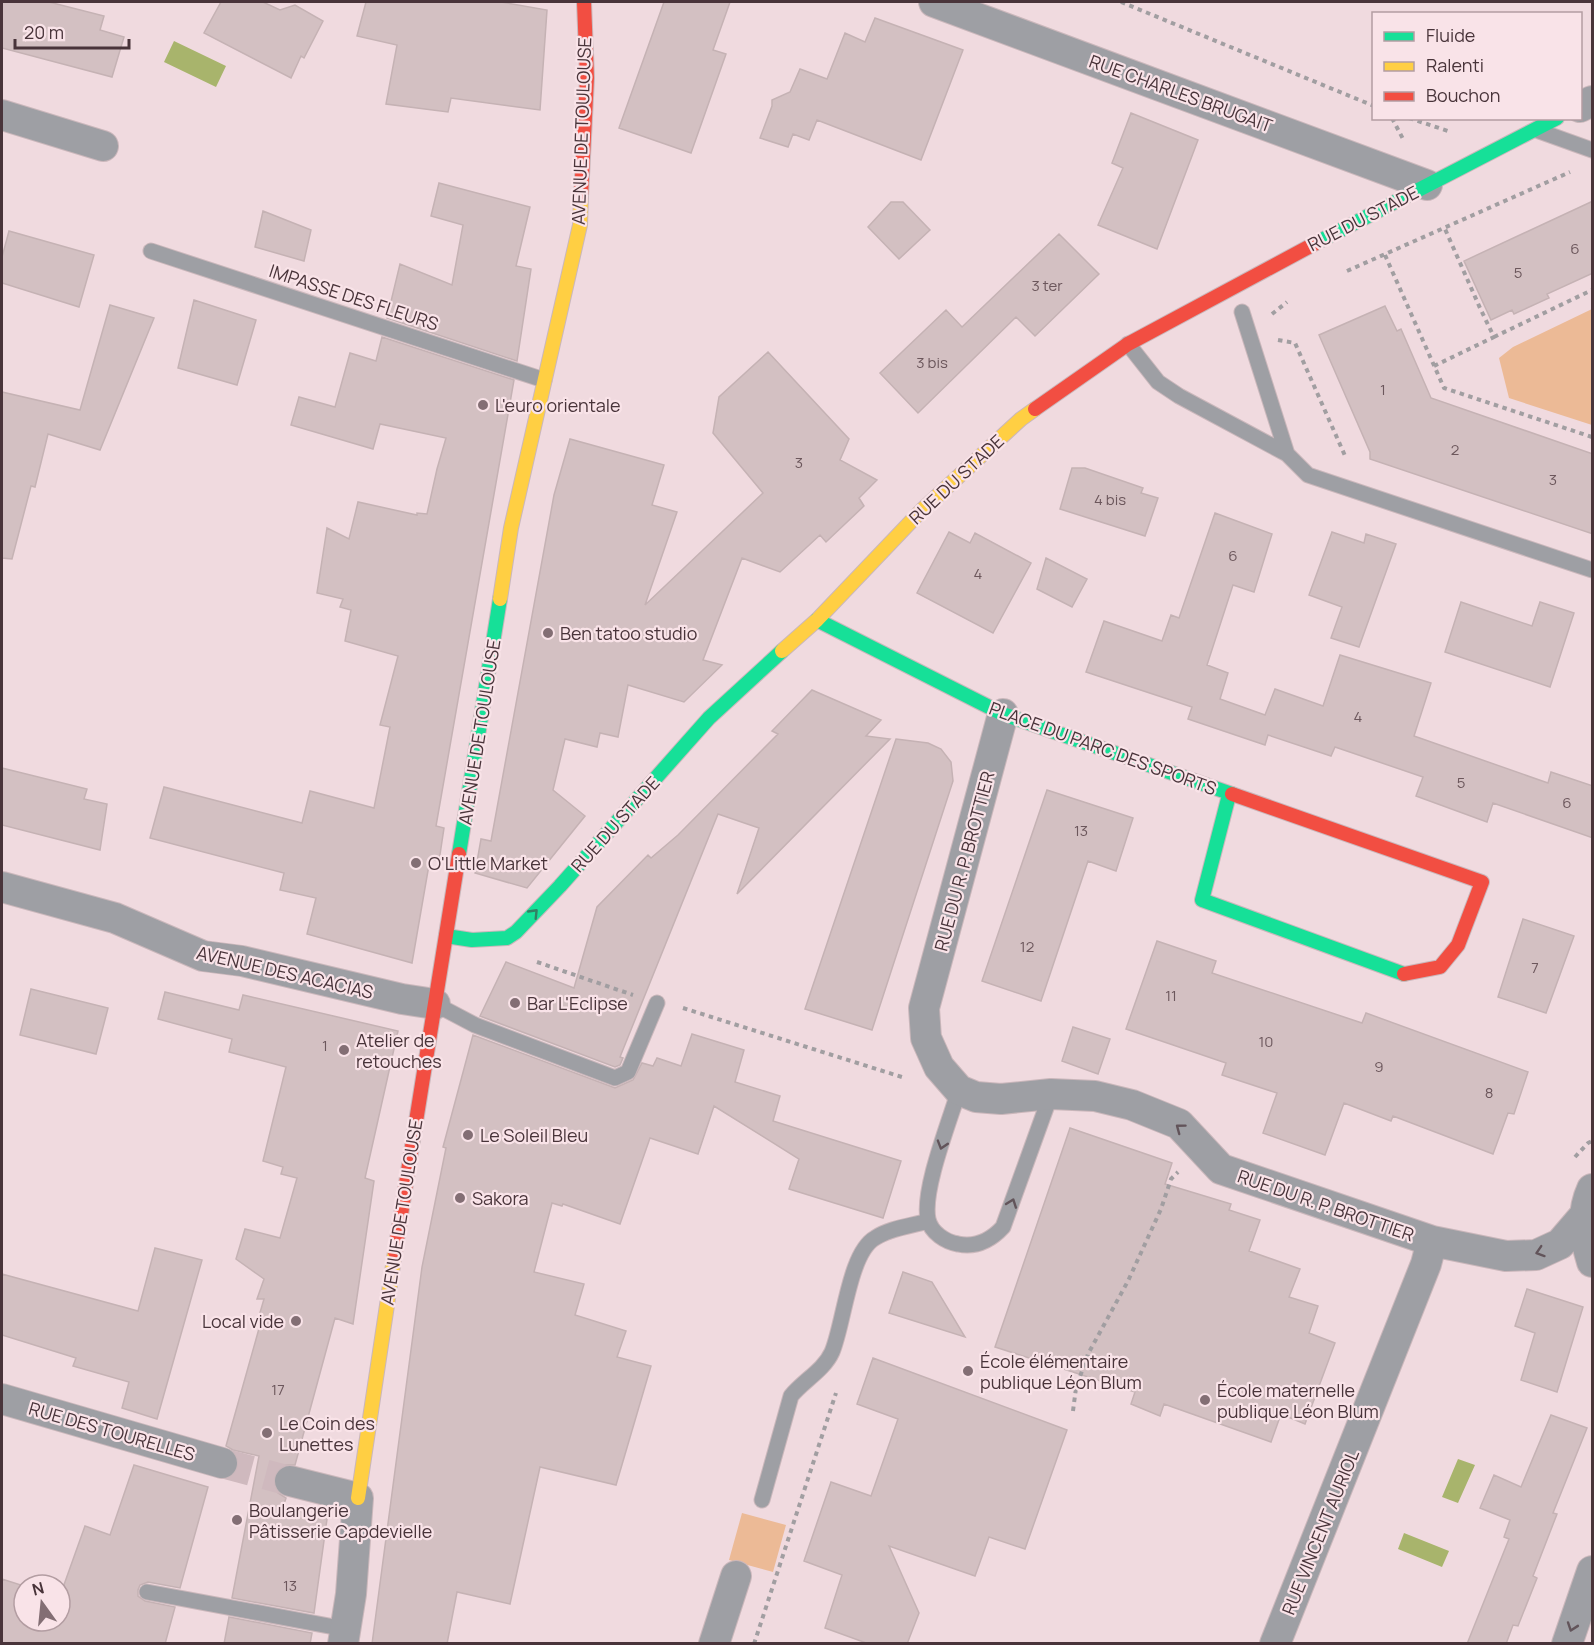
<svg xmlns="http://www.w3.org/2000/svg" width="1594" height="1645" viewBox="0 0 1594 1645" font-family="Manrope,sans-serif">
  <rect width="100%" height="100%" fill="#f0dadf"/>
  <path fill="#ecba96" d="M1592,309v116l-83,-27 -10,-40 14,-11z
    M742,1513l44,12 -13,47 -44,-12z"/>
  <path fill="#a8b46c" d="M174,41l52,25 -10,21 -52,-25z
    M1458,1459l17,6 -17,38 -16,-6z
    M1404,1533l45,18 -7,16 -44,-18z"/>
  <path fill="#d3c0c2" stroke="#c5b2b4" stroke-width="1.5" d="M2,2h47l55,14 -4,14 24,7 -12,40 -110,-29z
    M221,2h42l17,8 15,-5 28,16 -19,37 -3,-2 -10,22 -87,-45z
    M366,2h135l46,8 -7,100 -89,-12 -3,14 -62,-8 11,-59 -40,-9z
    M664,2h66l-17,48 13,4 -35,99 -72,-25z
    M875,18l88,32 -42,110 -104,-40 -8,20 -16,-6 -5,13 -28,-9 12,-32v-6l18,-8 10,-23 27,10 18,-46 20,9z
    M1131,113l67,27 -41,109 -59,-24 25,-57 -11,-5z
    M439,183l91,24 -14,59 15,3 -14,92 -130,-43 13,-54 52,21 11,-60 -32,-9z
    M1593,201v72l-46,21 2,4 -35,16 -2,-4 -21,10 -27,-59z
    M891,202h12l27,28 -31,29 -31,-32z
    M263,211l48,19 -7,31 -49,-14z
    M9,231l85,24 -15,52 -77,-24v-26z
    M1059,234l40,40 -64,62 -19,-19 -98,96 -38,-40 66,-63 16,17z
    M194,300l62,20 -19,65 -59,-17z
    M110,305l44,13 -54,132 -52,-16 -13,53 -4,-1 -19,73 -10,-1v-166l78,18z
    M1385,306l12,25 4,-2 30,69 162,56v80l-223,-75v-7l-51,-117z
    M382,337l132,43 -78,446 8,2 -5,33 -9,-2 -18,104 -105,-29 9,-36 -36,-8 4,-17 -134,-35 14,-51 138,36 8,-32 64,17 16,-81 -10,-2 18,-69 -53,-15 6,-31 -11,-3 3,-8 -26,-6 10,-65 22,11 9,-37 59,13v-2l10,1 10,-45 9,-31 -66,-14 -7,25 -82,-24 8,-28 36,10 15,-54 26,8z
    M768,352l81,87 -9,21 37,20 -18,18 5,8 -38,36 -6,-7 -40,37 -38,-14 -39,102 19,5 -38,37 -56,-17 -10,52 -18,-4 -3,14 -32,-8 -12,51 32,26 -58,72 -52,-15 6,-34 10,2 63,-346 16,-56 94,26 -12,40 25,7 -32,93 118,-112 -50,-60 6,-36z
    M1072,468h13l58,20 -2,5 17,5 -13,38 -85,-27z
    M1215,513l57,21 -18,58 -21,-7 -26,80 21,8 -8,26 45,16 10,-26 48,17 17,-51 91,28 -17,53 134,47 3,-11 42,14v52l-100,-35 -6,19 -71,-26 7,-19 -88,-30 -4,9 -63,-21 -3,10 -77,-26 4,-12 -106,-35 18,-51 58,20 9,-26 8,3z
    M949,532l21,11 5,-10 56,30 -38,70 -76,-40z
    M1332,532l32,11 2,-9 30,10 -37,103 -28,-9 11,-31 -33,-12z
    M1046,558l41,21 -15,28 -35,-18z
    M1461,602l71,24 8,-24 34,11 -24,74 -105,-35z
    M812,690l69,30 -15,16 24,3 -153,155 22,-66 -41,-14 -98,243 3,1 -3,7 -5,2 -135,-51 26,-54 68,26 23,-81 51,-52 3,3 27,-23 100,-101 -6,-3z
    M896,739l32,4 13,6 10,13 2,19 -81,249 -67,-21z
    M2,768l85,21 -3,10 23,5 -7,46 -98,-25z
    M1047,790l86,28 -17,53 -28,-10 -47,140 -59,-20z
    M1523,919l51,17 -28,77 -48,-16z
    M1157,941l59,20 -4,12 150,50 4,-10 162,59 -14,42 -6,-1 -15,41 -100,-38 -2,5 -47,-18 -19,52 -62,-22 14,-40 -55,-18 4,-12 -100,-34z
    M31,989l77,19 -12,46 -76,-19z
    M165,992l74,18 4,-15 155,36 -33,147 9,3 -21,143 -18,-6 -40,147h-10l-8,4 -4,8 1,9 4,7 8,5 -3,9 44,12 -13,94 -82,-15 27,-142 -26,-6 -7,-4 34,-121 -3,-2 7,-24h-7l7,-20 -28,-20 9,-30 35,9 17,-60 -16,-4 2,-7 -20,-6 23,-94 -57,-15 3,-13 -74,-20z
    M1073,1027l37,12 -12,35 -36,-13z
    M692,1034l52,16 -9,32 45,14 -7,25 128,40 -18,57 -94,-29 10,-30 -85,-53 -16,48 -48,-16 -30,86 -57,-20 -1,2 -10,-3 -18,69 50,12 -9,31 51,16 -9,26 34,9 -35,119 -76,-18 -30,137 -53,-12 -10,52h-75l50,-377 24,-119 -3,-1 30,-112 142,53 18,-8 9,-17 11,3 4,-8 24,8z
    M1070,1128l102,35 -7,21 66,20 -2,6 31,10 -11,31 51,18 -11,28 29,9 -9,27 26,10 -30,81 -24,-10 -10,28 -107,-38 -4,12 -29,-12 4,-12 -140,-45z
    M155,1248l47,12 -45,159 -35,-11 7,-26 -56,-16 3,-8 -74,-23v-61l136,37z
    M903,1272l29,10 33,55 -76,-24z
    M1527,1289l56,18 -26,85 -36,-12 14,-47 -20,-7z
    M873,1358l194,72 -42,119 -36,-12 -14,39 -86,-30 30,67 -12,31h-38l-44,-16 17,-53 -38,-14 27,-79 40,14 27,-77 -41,-15z
    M1551,1415l36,13 -34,85 4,1 -24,62 4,2 -19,48 -5,-1 -7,19h-39l42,-105 -5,-2 6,-17 -30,-12 14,-33 27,12z
    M134,1465l74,22 -28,101 -32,-6 -8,3 -2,5v6l7,5 30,6 -10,37h-163v-65l22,7v35h36v-25l25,-70 25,9z
    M229,1617l83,16 -2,11h-86z"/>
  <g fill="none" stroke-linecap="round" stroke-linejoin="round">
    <path stroke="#cfb9be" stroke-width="30" stroke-dasharray="30 15" stroke-linecap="butt" d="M222,1463l68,18"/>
    <defs>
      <path id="lane" d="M1539,131l53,19
        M151,251l393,129
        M1242,312l45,142
        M1128,344l30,38 21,14 108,58 21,21 284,95
        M435,1004l40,21 140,53 13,-6 29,-69
        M959,1090c-9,30 -37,100 -31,129 3,14 18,23 30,25 19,4 33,-4 45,-17l48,-133
        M762,1500l29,-104c12,-15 33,-26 41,-44 12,-28 17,-99 43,-114 15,-10 36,-12 53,-17
        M147,1592l198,37"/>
      <path id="street" d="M934,2l493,183
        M1580,107l12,-6
        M2,115l101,31
        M1003,714l-79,294 2,30 13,29 20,23 17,7 25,2 50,-5 44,2 37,9 47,19 42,45 211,72 74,15 30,-1 24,-11 24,-28
        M2,887l113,31 88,38 39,5 160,38 33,5
        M1592,1189c-11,24 -8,48 0,73
        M2,1399l220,64
        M290,1481l68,17 -7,96 -8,50
        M714,1644l22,-68
        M1275,1644l151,-380 6,-23
        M1567,1644l25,-73"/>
      <path id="fast" d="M1316,243l241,-125
        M817,620l186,94 229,80
        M1229,795l-27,105 202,74
        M459,854l41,-255
        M446,936l26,4 35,-2 9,-6 44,-46 149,-168 73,-67"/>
      <path id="slow" d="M500,599l11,-71 69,-303 1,-29
        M782,651l35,-31 104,-109 100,-92 14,-10
        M358,1498l37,-246"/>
      <path id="jam" d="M581,196l6,-118 -3,-76
        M1035,409l93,-65 188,-101
        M1232,794l250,88 -24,63 -18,22 -36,7
        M395,1252l64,-398"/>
    </defs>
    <use href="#lane" stroke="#cab7bb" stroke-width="17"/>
    <use href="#street" stroke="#cab7bb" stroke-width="32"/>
    <use href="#fast" stroke="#cab7bb" stroke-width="16"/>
    <use href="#slow" stroke="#cab7bb" stroke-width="16"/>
    <use href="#jam" stroke="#cab7bb" stroke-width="16"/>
    <path stroke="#a19ea1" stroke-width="4" stroke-dasharray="4.5 4.5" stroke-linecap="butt" d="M1121,2l253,104
      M1392,118l11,21
      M1409,118l42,14
      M1385,255l59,133 148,49
      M1347,271l223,-99
      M1272,314l15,-12
      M1494,337l98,-47
      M1278,340l17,3 51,115
      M1434,366l60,-29 -14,-29 -35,-79
      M537,962l96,33
      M683,1008l222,70
      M1575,1157l13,-14 4,-2
      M1073,1411l3,-23 12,-34 40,-73 33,-72 10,-30 7,-7
      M754,1644l82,-251"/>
    <use href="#lane" stroke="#9e9fa4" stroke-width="15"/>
    <use href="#street" stroke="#9e9fa4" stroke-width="30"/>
    <use href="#fast" stroke="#16e098" stroke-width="14"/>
    <use href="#slow" stroke="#ffcf43" stroke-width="14"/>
    <use href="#jam" stroke="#f24e42" stroke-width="14"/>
  </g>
  <defs><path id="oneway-chevron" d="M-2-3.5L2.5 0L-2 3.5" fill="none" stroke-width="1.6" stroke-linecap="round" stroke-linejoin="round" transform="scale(1.5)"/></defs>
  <use stroke="#328164" href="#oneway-chevron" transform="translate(534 913) rotate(-46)"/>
  <g stroke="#62545a">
    <use href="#oneway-chevron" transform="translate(1180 1128) rotate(-143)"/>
    <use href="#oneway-chevron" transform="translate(942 1145) rotate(107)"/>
    <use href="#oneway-chevron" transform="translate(1012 1203) rotate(-70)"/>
    <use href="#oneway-chevron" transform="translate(1540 1252) rotate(162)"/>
    <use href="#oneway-chevron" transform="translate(1572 1627) rotate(109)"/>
  </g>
  <g fill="#836e74" stroke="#f9e3e8" stroke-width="2">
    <circle cx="483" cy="405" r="6"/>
    <circle cx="548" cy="633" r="6"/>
    <circle cx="416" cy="863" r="6"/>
    <circle cx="515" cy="1003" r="6"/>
    <circle cx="344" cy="1050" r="6"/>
    <circle cx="468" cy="1135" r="6"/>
    <circle cx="460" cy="1198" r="6"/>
    <circle cx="296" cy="1321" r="6"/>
    <circle cx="968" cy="1371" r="6"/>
    <circle cx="1205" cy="1400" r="6"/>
    <circle cx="267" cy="1433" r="6"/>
    <circle cx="237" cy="1520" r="6"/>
  </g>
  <g text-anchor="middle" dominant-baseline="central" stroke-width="4.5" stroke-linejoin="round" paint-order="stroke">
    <g font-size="15" fill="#6c575c">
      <text x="1575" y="248">6</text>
      <text x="1518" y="272">5</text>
      <text x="1047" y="285">3 ter</text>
      <text x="932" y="362">3 bis</text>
      <text x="1383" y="389">1</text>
      <text x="1455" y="449">2</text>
      <text x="799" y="462">3</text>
      <text x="1553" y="479">3</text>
      <text x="1110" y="499">4 bis</text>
      <text x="1233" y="555">6</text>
      <text x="978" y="573">4</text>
      <text x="1358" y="716">4</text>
      <text x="1461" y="782">5</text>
      <text x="1567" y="802">6</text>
      <text x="1081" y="830">13</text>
      <text x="1027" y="946">12</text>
      <text x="1535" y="967">7</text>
      <text x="1171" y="995">11</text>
      <text x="1266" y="1041">10</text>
      <text x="325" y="1045">1</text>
      <text x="1379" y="1066">9</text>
      <text x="1489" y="1092">8</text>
      <text x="278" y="1389">17</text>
      <text x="290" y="1585">13</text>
    </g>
    <g font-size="18" fill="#49343a" stroke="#f9e3e8">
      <text transform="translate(1181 93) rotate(20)">RUE CHARLES BRUGAIT</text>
      <text transform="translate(581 131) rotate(-88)">AVENUE DE TOULOUSE</text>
      <text transform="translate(1363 218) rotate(-27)">RUE DU STADE</text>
      <text transform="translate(354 297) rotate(18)">IMPASSE DES FLEURS</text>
      <text transform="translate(956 479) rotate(-43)">RUE DU STADE</text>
      <text transform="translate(479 732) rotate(-81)">AVENUE DE TOULOUSE</text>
      <text transform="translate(1103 748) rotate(20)">PLACE DU PARC DES SPORTS</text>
      <text transform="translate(615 824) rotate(-48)">RUE DU STADE</text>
      <text transform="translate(964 861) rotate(-75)">RUE DU R. P. BROTTIER</text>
      <text transform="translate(285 972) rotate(13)">AVENUE DES ACACIAS</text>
      <text transform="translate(1326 1205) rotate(19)">RUE DU R. P. BROTTIER</text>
      <text transform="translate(401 1212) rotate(-81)">AVENUE DE TOULOUSE</text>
      <text transform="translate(112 1431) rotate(16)">RUE DES TOURELLES</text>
      <text transform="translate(1320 1532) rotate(-68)">RUE VINCENT AURIOL</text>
    </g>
    <g font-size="18" fill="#49343a" stroke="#f9e3e8" text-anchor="start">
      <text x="495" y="405">L'euro orientale</text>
      <text x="560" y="633">Ben tatoo studio</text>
      <text x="428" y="863">O'Little Market</text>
      <text x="527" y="1003">Bar L'Eclipse</text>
      <text x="356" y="1040">Atelier de<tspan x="356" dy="21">retouches</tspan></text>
      <text x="480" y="1135">Le Soleil Bleu</text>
      <text x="472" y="1198">Sakora</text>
      <text x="284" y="1321" text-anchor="end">Local vide</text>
      <text x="980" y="1361">École élémentaire<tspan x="980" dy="21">publique Léon Blum</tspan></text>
      <text x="1217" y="1390">École maternelle<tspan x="1217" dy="21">publique Léon Blum</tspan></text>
      <text x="279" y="1423">Le Coin des<tspan x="279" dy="21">Lunettes</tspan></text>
      <text x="249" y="1510">Boulangerie<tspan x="249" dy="21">Pâtisserie Capdevielle</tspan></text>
    </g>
  </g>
  <rect width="1594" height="1645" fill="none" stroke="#49343a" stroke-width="6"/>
  <rect x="1372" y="12" width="210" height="108" fill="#f9e3e8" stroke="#b39da2" stroke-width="1.5"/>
  <rect x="1384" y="32" width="30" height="9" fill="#16e098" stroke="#b39da2" stroke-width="1.5"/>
  <text x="1426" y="42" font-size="18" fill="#49343a">Fluide</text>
  <rect x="1384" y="62" width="30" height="9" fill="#ffcf43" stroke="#b39da2" stroke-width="1.5"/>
  <text x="1426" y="72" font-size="18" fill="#49343a">Ralenti</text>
  <rect x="1384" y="92" width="30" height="9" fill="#f24e42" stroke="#b39da2" stroke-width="1.5"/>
  <text x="1426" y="102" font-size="18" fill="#49343a">Bouchon</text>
  <g transform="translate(42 1603) rotate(345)"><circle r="28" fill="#f9e3e8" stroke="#b39da2" stroke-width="1.5"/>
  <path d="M0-4.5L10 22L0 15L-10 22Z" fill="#836e74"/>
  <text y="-9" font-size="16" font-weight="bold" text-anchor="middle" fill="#49343a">N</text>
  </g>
  <path d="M15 39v9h114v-9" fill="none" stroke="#49343a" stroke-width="3"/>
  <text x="24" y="39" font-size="18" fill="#49343a" stroke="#f9e3e8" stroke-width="4.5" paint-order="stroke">20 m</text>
</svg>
